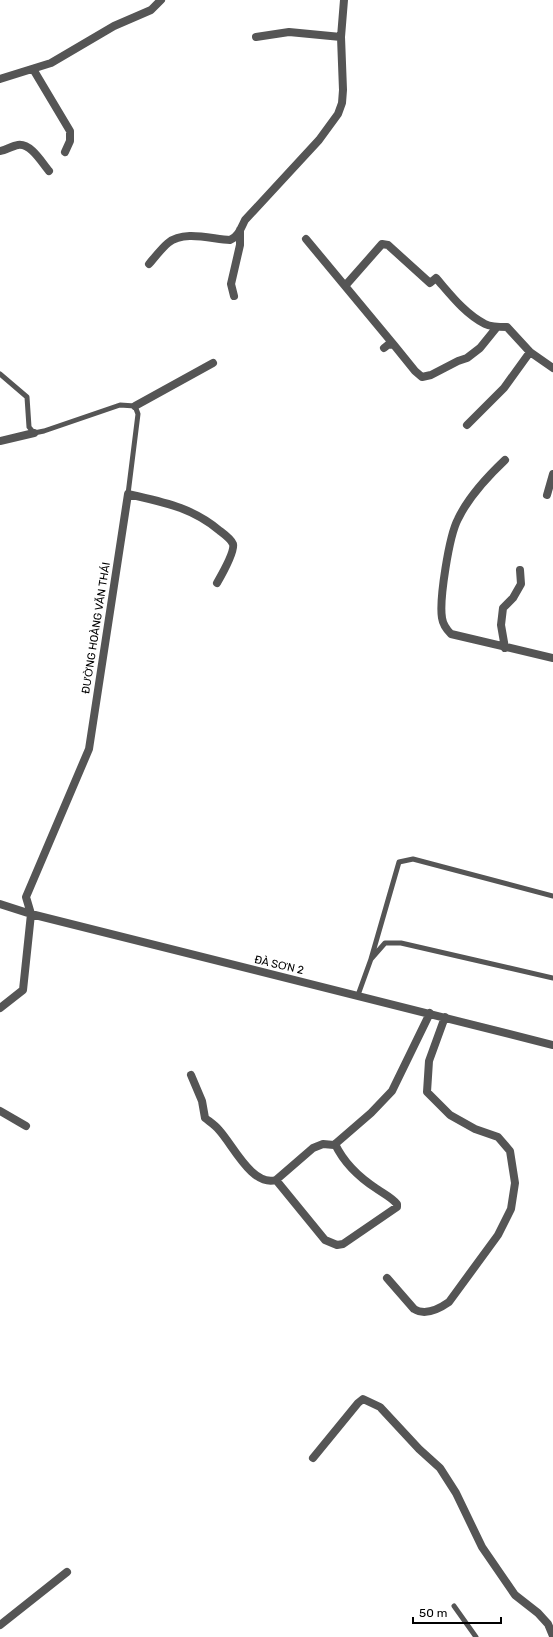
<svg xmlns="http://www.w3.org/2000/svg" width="553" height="1637" viewBox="0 0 553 1637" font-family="Rubik,sans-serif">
  <rect width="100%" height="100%" fill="#fff"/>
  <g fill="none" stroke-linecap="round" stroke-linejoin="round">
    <path stroke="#555" stroke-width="5" d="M0,374l27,23 2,30 5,6 10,-2 76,-26 15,1 3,8 -10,80
      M371,959l28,-97 14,-3 140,37
      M358,995l13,-36 14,-16h16l152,35
      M454,1606l22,31"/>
    <path stroke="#555" stroke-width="8" d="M256,37l33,-5 52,5
      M33,69l37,62v10l-5,11
      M0,79l51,-16 63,-37 37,-16 10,-10
      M0,151c6,-1 12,-5 18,-6 13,-2 24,18 31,26
      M306,239l88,106
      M149,264c6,-7 12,-15 19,-21 16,-13 43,-4 62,-3 8,-3 11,-12 15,-20l74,-80 19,-26 4,-11 1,-13 -2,-53 3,-37
      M345,286l37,-42 6,1 42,38 6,-5c14,16 29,36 49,46 6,3 14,3 22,3l23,25 23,16
      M234,296l-3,-12 9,-39v-15
      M384,348l5,-4 5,1 21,26 7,6 9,-2 27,-14 9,-3 13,-10 17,-21
      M135,406l78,-43
      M467,425l37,-37 26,-36
      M0,441l34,-8
      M505,460c-18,17 -36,36 -47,59 -9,17 -19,81 -16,99 1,7 4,11 9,16l102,24
      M547,495l6,-21
      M505,648l-4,-23 2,-17 10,-10 8,-14 -1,-14
      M0,904l31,10 522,131
      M0,1008l23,-18 8,-76 -5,-17 63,-148 39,-255c34,8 64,13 92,37 4,3 11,8 13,13 2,7 -12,32 -16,39
      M191,1075l11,26 3,17c5,4 10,7 14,12 14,15 33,57 57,50l37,-32 10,-4 11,1 37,-32 21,-22 38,-78
      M0,1111l26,15
      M276,1180l49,60 12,5 6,-1 54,-37v-3c-6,-7 -13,-10 -20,-15 -17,-11 -33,-26 -42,-45
      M387,1278l27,31c11,7 25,0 35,-7l49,-67 13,-26 4,-26 -5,-32 -12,-14 -23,-8 -25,-14 -23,-23 2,-31 16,-44
      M313,1458l45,-55 5,-4 17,8 39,42 21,19 16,25 26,54 33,48 23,18 10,11 5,12
      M0,1625l67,-53"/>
  </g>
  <g text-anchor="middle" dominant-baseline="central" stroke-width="3.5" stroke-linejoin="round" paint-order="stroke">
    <g font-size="11" fill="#000" stroke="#fff">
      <text transform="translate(96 628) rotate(-81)">ĐƯỜNG HOÀNG VĂN THÁI</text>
      <text transform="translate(279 965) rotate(13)">ĐÀ SƠN 2</text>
    </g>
  </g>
  <path d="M413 1617v6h88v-6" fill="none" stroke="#000000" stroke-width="2"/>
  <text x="419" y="1617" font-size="12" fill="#000000" stroke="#ffffff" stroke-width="3" paint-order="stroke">50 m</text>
</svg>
